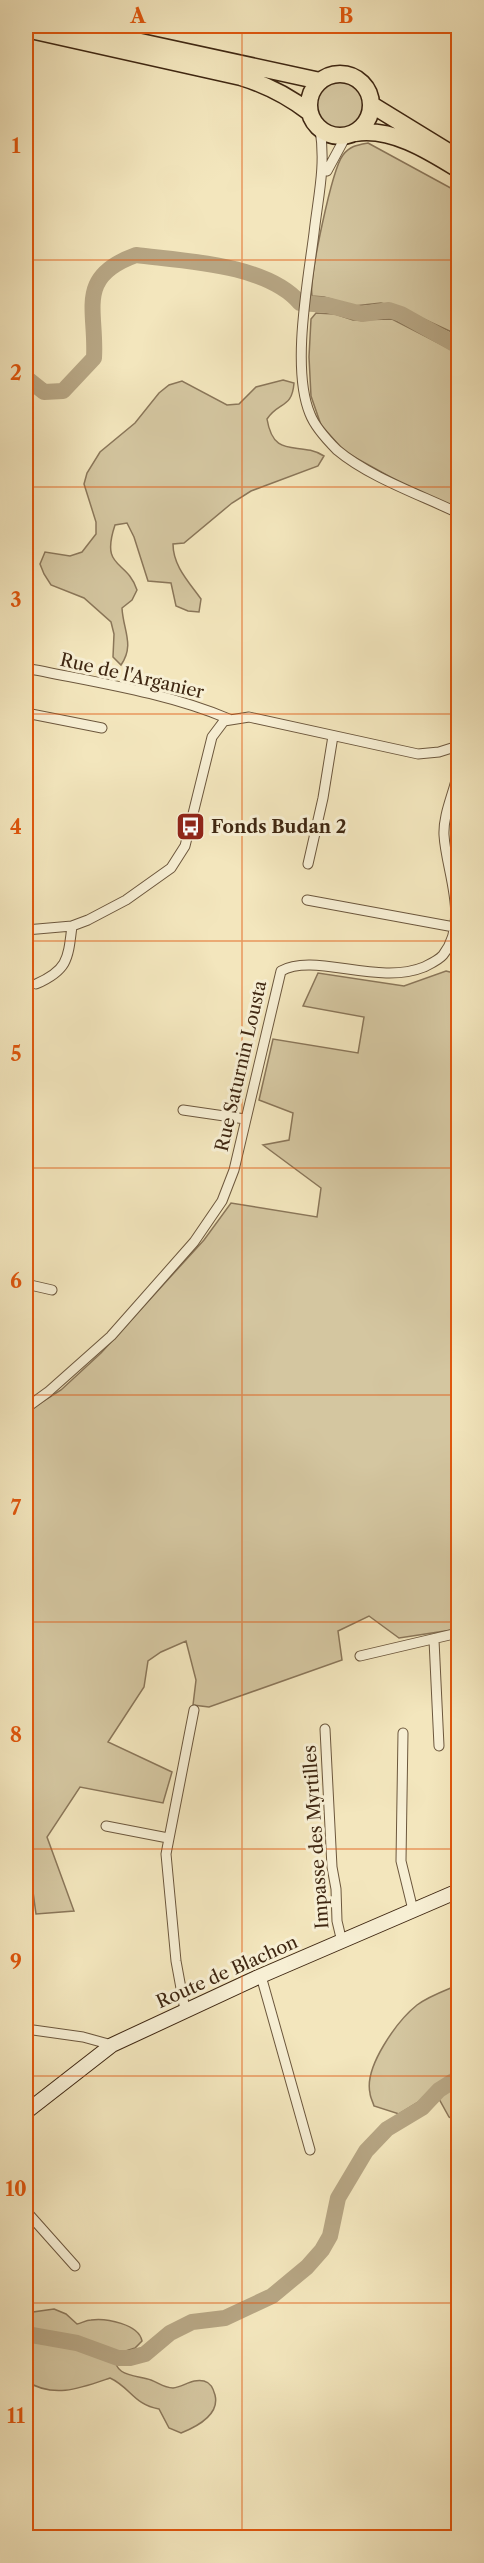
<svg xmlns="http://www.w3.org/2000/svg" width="484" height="2563" viewBox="0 0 484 2563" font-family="'Libre Caslon Text',serif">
  <rect width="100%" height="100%" fill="#f3e6bd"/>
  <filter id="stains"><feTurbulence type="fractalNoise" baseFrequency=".00333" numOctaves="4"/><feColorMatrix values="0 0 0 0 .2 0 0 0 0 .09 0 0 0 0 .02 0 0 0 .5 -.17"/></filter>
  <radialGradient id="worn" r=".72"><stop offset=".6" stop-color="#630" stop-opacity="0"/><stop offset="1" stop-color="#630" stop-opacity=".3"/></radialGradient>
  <path fill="#d4c6a0" stroke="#8a7659" stroke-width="1.5" d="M316 104a24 24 0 1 1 48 0a24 24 0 1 1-48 0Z
    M368,143l90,49v143l-58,-27 -19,-5 -27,3 -30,-9 -12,-1c-3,-18 20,-127 31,-141 7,-9 14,-10 25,-12z
    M316,313l19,1 18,6 39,-1 66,34v156l-46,-20 -67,-37 -24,-27 -10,-29 -2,-39 2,-38z
    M283,380l11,3c-2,26 -15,18 -27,36 7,42 32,21 57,37l-6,10 -67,25 -19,12 -48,40 -11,1c0,22 16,38 28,55l-2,13 -11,-1 -12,-5 -5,-23 -23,-2 -14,-44 -7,-14 -12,2c-15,45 12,34 22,65l-5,10 -10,8c1,22 13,37 -1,57l-8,-8 1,-23 -3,-12 -27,-24 -33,-13 -7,-11 -4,-10 5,-12 25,4 12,-4 14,-18v-12l-12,-38 3,-11 13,-21 35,-29 24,-30 10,-8 13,-4 45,24 12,-1 17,-17z
    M446,971l12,3v655l-59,9 -30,-22 -31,15 4,29 -133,47 -16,-2 3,-25 -10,-39 -25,11 -13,9 -4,26 -36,55 64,30 -9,31 -83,-16 -33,50 27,74 -38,3 -10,-74v-428l35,-22 40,-37 103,-113 27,-37 86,14 4,-29 -58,-43 26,-5 4,-27 -34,-13 14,-61 85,14 6,-36 -61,-11 15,-33 86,13z
    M458,1985v137l-9,-5 -10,-18 -11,-3 -29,18 -25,-8c-1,-4 -4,-9 -4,-13 -6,-26 27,-72 47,-88 12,-9 27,-14 41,-20z
    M54,2309l12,5 11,10c5,-1 9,-4 14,-4 15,-2 48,4 51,21l-7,7 -19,6c-5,23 21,21 35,26 8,3 13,8 22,8 10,-1 20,-10 31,-7 7,2 9,7 11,14 5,20 -19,32 -34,38l-12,-5 -10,-19c-25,-4 -29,-22 -49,-31 -29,10 -56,21 -84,3v-68z"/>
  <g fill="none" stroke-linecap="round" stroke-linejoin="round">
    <path stroke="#b6a583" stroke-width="16" d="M26,381l3,-1 15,12 19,-1 31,-33c3,-48 -19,-81 42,-103 48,6 131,9 164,48l27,2 35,9 27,-4 12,4 57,32
      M26,2334l51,9 41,15h12l15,-4 25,-21 22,-11 33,-4 47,-22 35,-29 15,-17 8,-14 8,-38 28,-47 21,-22 35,-21 17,-18 19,-12"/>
    <defs>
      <path id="street" d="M320,129c6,37 -2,68 -6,104 -6,48 -23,136 -4,181 5,13 17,26 27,36 32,27 84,45 121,63
        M327,171l19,-35
        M26,668c67,14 139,24 203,51
        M26,713l76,15
        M308,864l15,-66 10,-62
        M307,900l147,27
        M26,930l46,-4 16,-6 38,-20 45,-32 14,-22 27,-109 12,-16 25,-4 169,37 21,-2 19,-6
        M36,984c32,-14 32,-25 36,-58
        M183,1110l62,9
        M26,1284l26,6
        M26,1408l22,-16 63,-56 83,-94 28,-41 12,-31 47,-199c33,-19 97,15 143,-4 6,-3 15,-7 19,-12 27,-35 3,-83 1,-120 -1,-21 10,-42 14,-63
        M434,1640l5,106
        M360,1656l98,-23
        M325,1729l7,138 4,22 1,32 5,21
        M403,1733l-2,128 12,49
        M106,1826l62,12
        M261,1976l49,174
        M185,2010l-9,-49 -10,-107 28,-144
        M26,2029l57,8 29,8
        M26,2211l49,55"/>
      <path id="secondary" d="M26,2112l86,-67 144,-67 202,-87
        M26,2537v1"/>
      <path id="highway" d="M67,26l253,55
        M26,29l215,48c26,8 46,18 68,35
        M309 105a31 31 0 1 1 62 0a31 31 0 1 1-62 0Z
        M372,105l75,46
        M355,133c36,-6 74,18 103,36"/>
    </defs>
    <use href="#street" stroke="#6c573d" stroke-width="11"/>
    <use href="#secondary" stroke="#3f2712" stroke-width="16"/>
    <use href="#highway" stroke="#3f2712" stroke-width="19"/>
    <use href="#street" stroke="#f7efd4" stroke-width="9"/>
    <use href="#secondary" stroke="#f7efd4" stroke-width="14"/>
    <use href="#highway" stroke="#f3e6bd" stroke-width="16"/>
  </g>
  <path fill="none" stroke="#e0560c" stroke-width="1.5" stroke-opacity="0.55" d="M242,26v2512M26,260h432M26,487h432M26,714h432M26,941h432M26,1168h432M26,1395h432M26,1622h432M26,1849h432M26,2076h432M26,2303h432"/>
  <defs>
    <symbol id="bus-square" viewBox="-11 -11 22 22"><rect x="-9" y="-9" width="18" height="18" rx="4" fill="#8f2418" stroke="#f7efd4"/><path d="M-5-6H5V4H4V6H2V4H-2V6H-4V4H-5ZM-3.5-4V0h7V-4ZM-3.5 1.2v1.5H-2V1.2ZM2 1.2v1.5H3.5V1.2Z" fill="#fff"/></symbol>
  </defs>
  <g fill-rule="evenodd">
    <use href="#bus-square" x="174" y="810" width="33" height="33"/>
  </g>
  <g text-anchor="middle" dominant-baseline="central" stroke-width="6" stroke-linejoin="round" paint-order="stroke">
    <g font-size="18" fill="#3f2712" stroke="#f7efd4">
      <text transform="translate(132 676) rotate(13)">Rue de l'Arganier</text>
      <text transform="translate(241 1066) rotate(-77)">Rue Saturnin Lousta</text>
      <text transform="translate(316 1837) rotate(-94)">Impasse des Myrtilles</text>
      <text transform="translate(227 1972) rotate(-24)">Route de Blachon</text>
    </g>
    <g font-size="18" font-weight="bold" fill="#3f2712" stroke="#f7efd4" text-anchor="start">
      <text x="211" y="827">Fonds Budan 2</text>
    </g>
  </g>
  <rect width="484" height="2563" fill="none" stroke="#f3e6bd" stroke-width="66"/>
  <rect x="33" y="33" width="418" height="2497" fill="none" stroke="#e0560c" stroke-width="2"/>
  <g font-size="20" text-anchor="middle" font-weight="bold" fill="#e0560c">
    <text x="138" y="23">A</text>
    <text x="346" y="23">B</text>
    <text x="16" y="153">1</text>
    <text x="16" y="380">2</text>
    <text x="16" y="607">3</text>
    <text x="16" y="834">4</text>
    <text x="16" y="1061">5</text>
    <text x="16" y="1288">6</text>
    <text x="16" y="1515">7</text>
    <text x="16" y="1742">8</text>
    <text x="16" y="1969">9</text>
    <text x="16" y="2196">10</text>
    <text x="16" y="2423">11</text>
  </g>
  <rect width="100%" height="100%" filter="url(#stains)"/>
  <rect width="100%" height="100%" fill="url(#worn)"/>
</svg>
